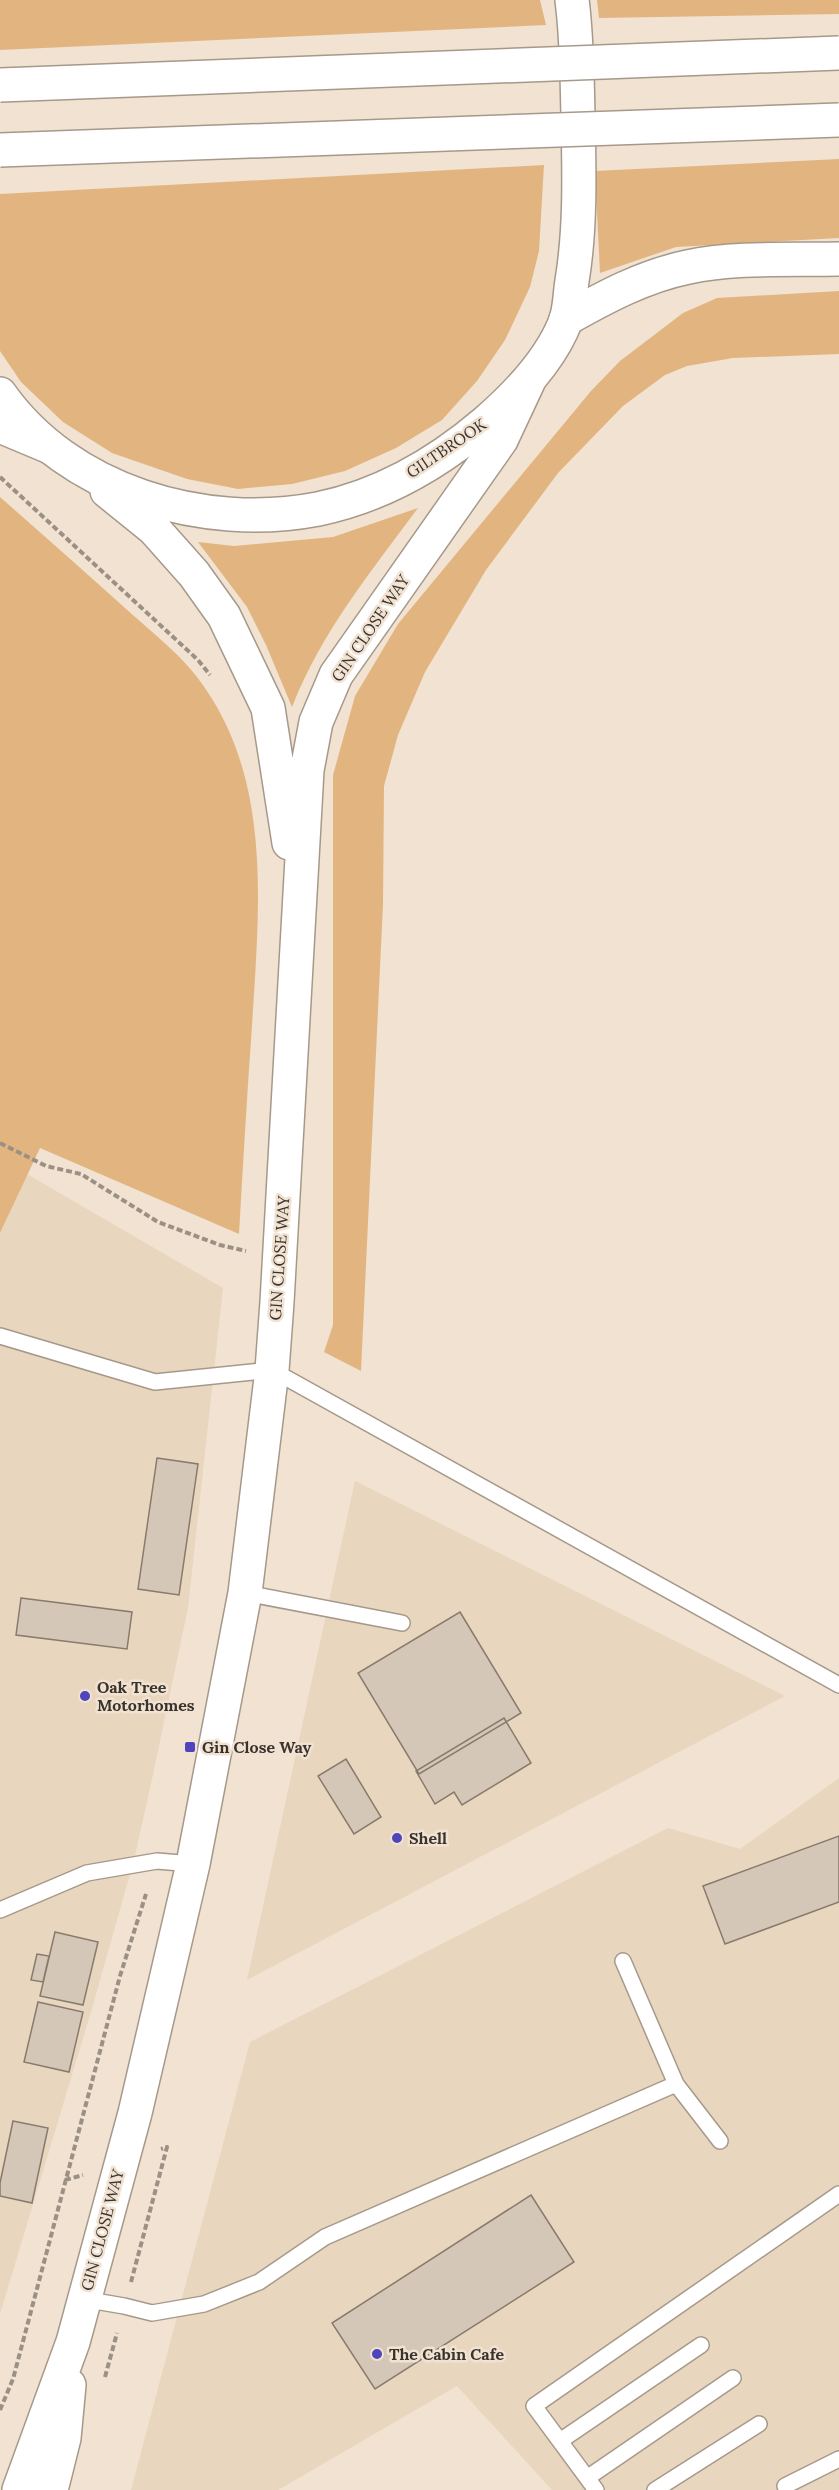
<svg xmlns="http://www.w3.org/2000/svg" width="839" height="2490" viewBox="0 0 839 2490" font-family="Lora,serif">
  <rect width="100%" height="100%" fill="#f1e2d2"/>
  <path fill="#e9d6bf" d="M27,1174l196,114 -35,320 -37,176 -17,76 -41,145 -93,309v-1081z
    M355,1481l430,215 -538,284z
    M839,1778v712h-287l-95,-104 -179,104h-147l119,-448 418,-214 72,21z"/>
  <path fill="#e2b580" d="M0,0h540l6,25 -546,25z
    M597,0h242v14l-240,4z
    M839,159v79l-163,9 -76,26 -5,-102z
    M544,165l-5,86 -9,36 -25,53 -28,41 -35,39 -46,28 -51,23 -53,13 -54,5 -51,-10 -75,-26 -49,-31 -42,-40 -21,-31v-157z
    M839,291v63l-106,4 -46,8 -22,9 -42,31 -65,67 -72,97 -61,102 -27,63 -14,51 -1,118 -22,467 -37,-19 9,-27v-550l22,-79 43,-72 193,-233 29,-30 63,-48 34,-15z
    M0,497c42,37 84,74 125,111 23,21 54,45 72,69 77,100 62,231 55,349 -5,69 -9,138 -13,208l-199,-86 -40,85z
    M418,508c-48,65 -96,123 -126,199l-26,-62 -19,-38 -49,-65 36,4 99,-9z"/>
  <path fill="#d5c7b7" stroke="#887b6c" stroke-width="1.5" d="M157,1458l41,6 -19,131 -41,-6z
    M21,1598l111,14 -5,37 -111,-14z
    M460,1612l61,101 -102,61 -61,-101z
    M504,1718l27,45 -69,42 -8,-13 -19,12 -19,-33z
    M346,1759l35,58 -27,17 -36,-58z
    M839,1836v66l-114,42 -22,-58z
    M55,1932l43,10 -15,63 -43,-9z
    M37,1954l12,2 -6,26 -12,-2z
    M38,2002l45,10 -14,60 -45,-10z
    M13,2121l35,7 -16,75 -32,-7v-13z
    M531,2195l43,67 -199,127 -43,-66z"/>
  <g fill="none" stroke-linecap="round" stroke-linejoin="round">
    <defs>
      <path id="service" d="M0,1336l155,46 117,-12 567,315
        M245,1593l157,30
        M0,1910l87,-37 70,-12 36,3
        M676,2084l44,57
        M83,2299l41,7 28,7 52,-9 55,-22 66,-45 351,-153 -53,-123
        M560,2441l141,-96
        M587,2478l146,-100
        M785,2486l54,-27
        M596,2490l-62,-84 305,-212
        M655,2490l104,-66"/>
      <path id="primary" d="M0,394c69,98 204,137 318,115 63,-13 120,-46 168,-87 31,-27 65,-62 80,-102 4,-12 4,-27 6,-39 9,-55 7,-111 6,-166 -1,-38 -1,-77 -6,-115
        M107,491l47,38 40,45 30,42 44,92 21,135
        M19,2490l54,-148 62,-229 58,-249 52,-271 27,-223 5,-68 30,-532 9,-48 20,-47 165,-235 29,-62
        M51,2490l13,-52 5,-53"/>
      <path id="trunk" d="M566,319c39,-22 78,-43 122,-52 45,-10 104,-7 151,-8
        M0,426l50,21"/>
    </defs>
    <use href="#service" stroke="#a6998a" stroke-width="18"/>
    <use href="#primary" stroke="#a6998a" stroke-width="36"/>
    <use href="#trunk" stroke="#a6998a" stroke-width="36"/>
    <path stroke="#9b9084" stroke-width="4" stroke-dasharray="6 3" stroke-linecap="butt" d="M0,477l198,183 12,15
      M0,1143l46,23 35,8 77,48 62,23 26,6
      M65,2180l18,-5
      M131,2282l36,-135 -6,2
      M105,2377l12,-44
      M0,2410l13,-31 107,-403 26,-82"/>
    <use href="#service" stroke="#fff" stroke-width="15"/>
    <use href="#primary" stroke="#fff" stroke-width="33"/>
    <use href="#trunk" stroke="#fff" stroke-width="33"/>
    <defs>
      <path id="trunk-bridge" d="M0,85l839,-32
        M0,150l839,-30"/>
    </defs>
    <use href="#trunk-bridge" stroke="#a6998a" stroke-width="36" stroke-linecap="butt"/>
    <use href="#trunk-bridge" stroke="#fff" stroke-width="33"/>
  </g>
  <g fill="#4f44bb" stroke="#f1e2d2" stroke-width="2">
    <circle cx="85" cy="1696" r="6"/>
    <rect x="184" y="1741" width="12" height="12" rx="3"/>
    <circle cx="397" cy="1838" r="6"/>
    <circle cx="377" cy="2354" r="6"/>
  </g>
  <g text-anchor="middle" dominant-baseline="central" stroke-width="5" stroke-linejoin="round" paint-order="stroke">
    <g font-size="16" fill="#39332d" stroke="#f1e2d2">
      <text transform="translate(446 448) rotate(-34)">GILTBROOK</text>
      <text transform="translate(370 628) rotate(-56)">GIN CLOSE WAY</text>
      <text transform="translate(279 1258) rotate(-86)">GIN CLOSE WAY</text>
      <text transform="translate(102 2230) rotate(-75)">GIN CLOSE WAY</text>
    </g>
    <g font-size="16" font-weight="bold" fill="#39332d" stroke="#f1e2d2" text-anchor="start">
      <text x="97" y="1687">Oak Tree<tspan x="97" dy="18">Motorhomes</tspan></text>
      <text x="202" y="1747">Gin Close Way</text>
      <text x="409" y="1838">Shell</text>
      <text x="389" y="2354">The Cabin Cafe</text>
    </g>
  </g>
</svg>
